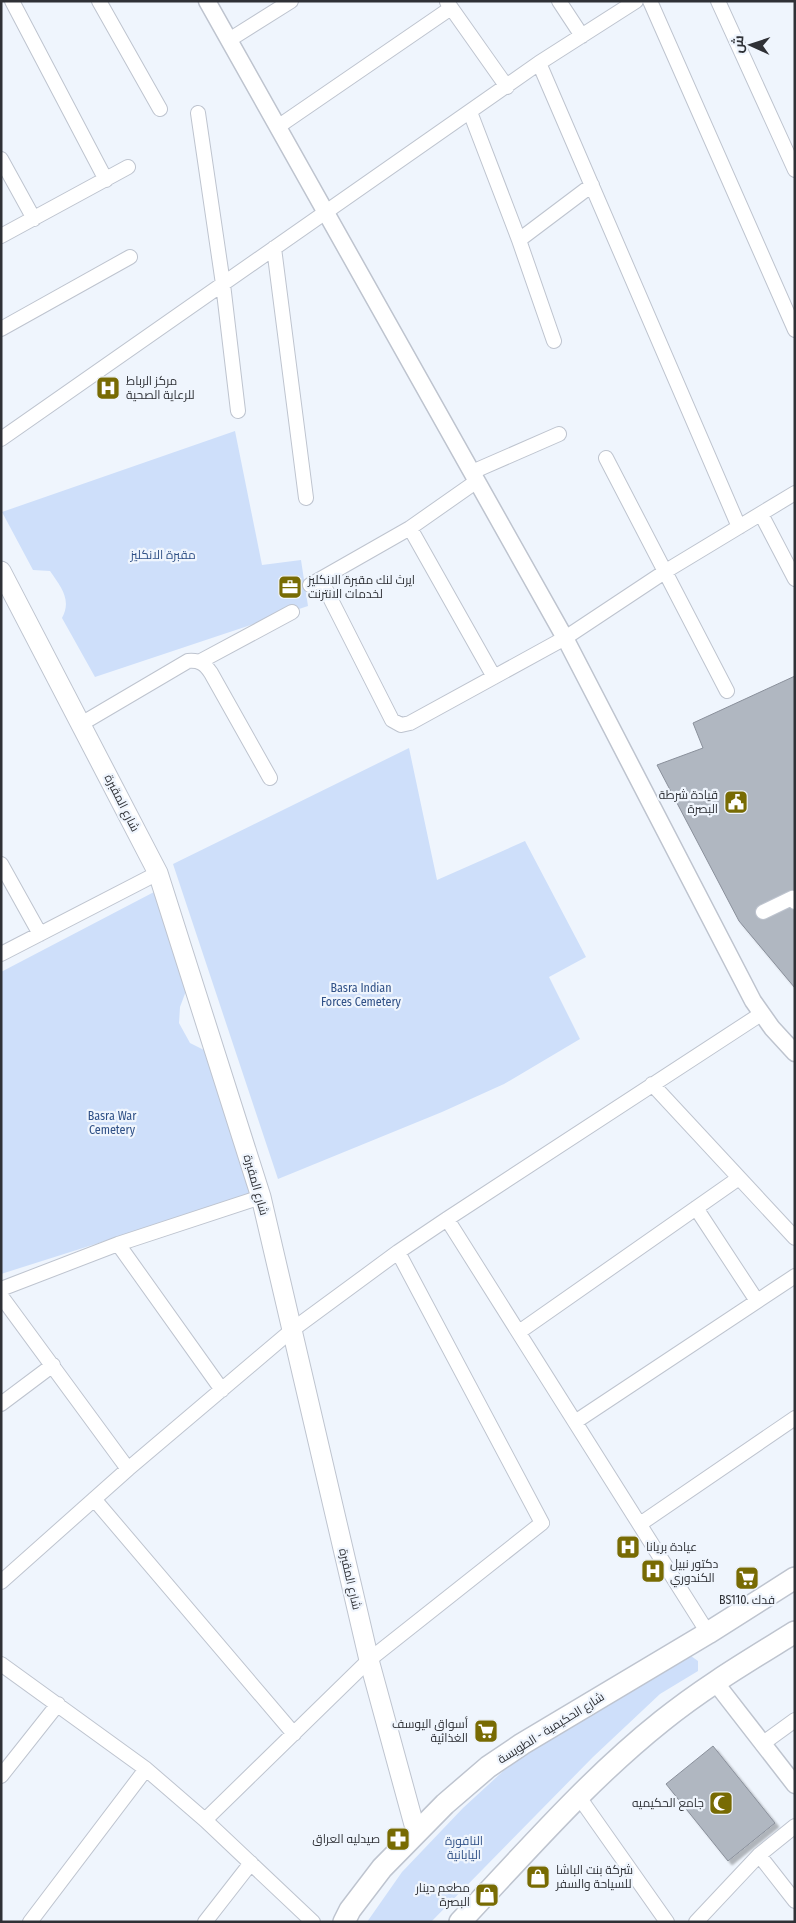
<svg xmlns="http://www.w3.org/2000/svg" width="796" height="1923" viewBox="0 0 796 1923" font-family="'Fira Sans Condensed',Cairo,sans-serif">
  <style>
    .green { fill: #cedffa }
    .building { fill: #b0b7c1; stroke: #8a909b; filter: url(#shadow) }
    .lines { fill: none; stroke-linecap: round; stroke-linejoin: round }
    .minor-casing { stroke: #bec4cf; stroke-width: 16 }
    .tertiary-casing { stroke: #bec4cf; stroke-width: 19 }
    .secondary-casing { stroke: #bec4cf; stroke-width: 21 }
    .primary-casing { stroke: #bec4cf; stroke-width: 24 }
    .minor { stroke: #fff; stroke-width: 14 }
    .tertiary { stroke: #fff; stroke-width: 16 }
    .secondary { stroke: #fff; stroke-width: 19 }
    .primary { stroke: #fff; stroke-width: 21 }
    .labels { text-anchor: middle; stroke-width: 4.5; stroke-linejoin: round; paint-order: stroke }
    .poi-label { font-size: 12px; fill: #2f3136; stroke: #eff5fd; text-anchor: start }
    .park-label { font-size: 12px; fill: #2f5086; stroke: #eff5fd }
    .street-label { font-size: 12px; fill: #2f3136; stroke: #eff5fd }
  </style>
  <defs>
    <filter id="shadow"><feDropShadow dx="4" dy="4" stdDeviation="1" flood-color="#0004"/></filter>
  </defs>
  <rect width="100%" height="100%" fill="#eff5fd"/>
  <path class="green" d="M 235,431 L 262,565 L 301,560 L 308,606 L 95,677 L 62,618 C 72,600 61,587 50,571 L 33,570 L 2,512 Z
    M 409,748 L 437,880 L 525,841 L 586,957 L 549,977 L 580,1039 L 504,1084 L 442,1112 L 278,1179 L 173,864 Z
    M 154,892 L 186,991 L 180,1007 L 179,1023 L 190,1043 L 208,1052 L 250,1195 L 1,1274 L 1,972 Z
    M 691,1656 L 698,1661 L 698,1671 L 660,1694 L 593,1757 L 431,1922 L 367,1922 L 402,1872 L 463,1808 L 512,1763 L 680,1658 Z"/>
  <path class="building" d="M 795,676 L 795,988 L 739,921 L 657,765 L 703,748 L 693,723 Z
    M 713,1746 L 775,1823 L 728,1861 L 666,1784 Z"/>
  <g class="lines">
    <g class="minor-casing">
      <path id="minor" d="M 12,1 L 106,180
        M 99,1 L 160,109
        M 559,1 L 582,36
        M 650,1 L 795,330
        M 718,1 L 795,170
        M 447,2 L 507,87
        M 229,40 L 291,1
        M 539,63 L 739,527
        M 470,112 L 519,240 L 554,341
        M 198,113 L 223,284 L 238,411
        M 279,126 L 451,8
        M 1,159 L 34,219
        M 1,236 L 128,167
        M 519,240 L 592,185
        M 274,248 L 306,498
        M 1,329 L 130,257
        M 1,439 L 539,63 L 636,1
        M 606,458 L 727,691
        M 472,472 L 559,434
        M 761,514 L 795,579
        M 410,528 L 494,677
        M 321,580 L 392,720 L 401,725 L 410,723 L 565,638 L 666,571 L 795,493
        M 310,585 L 410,528 L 477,481
        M 199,662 L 292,612
        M 81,724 L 188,661 C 200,660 205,664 211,673 L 270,778
        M 1,864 L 40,934
        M 763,912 L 792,898 L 795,902
        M 1,954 L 158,873
        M 652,1084 L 795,1238
        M 696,1208 L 757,1301
        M 447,1219 L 708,1633
        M 118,1244 L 222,1390
        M 1,1289 L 118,1244 L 261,1197
        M 1,1296 L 128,1469
        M 519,1332 L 739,1178
        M 1,1404 L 53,1365
        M 575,1422 L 795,1276
        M 94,1499 L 294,1734
        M 640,1524 L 795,1418
        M 1,1582 L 128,1469 L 292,1330 L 398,1252 L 447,1219 L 761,1014
        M 1,1664 L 146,1769 L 205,1820 L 313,1922
        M 762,1744 L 795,1720
        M 1,1776 L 58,1704
        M 579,1797 L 667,1922
        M 205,1820 L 369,1660 L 542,1523 L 398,1252
        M 759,1855 L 795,1901
        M 30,1922 L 146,1769
        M 205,1922 L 251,1863
        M 696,1922 L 759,1855 L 795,1826"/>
    </g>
    <g class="tertiary-casing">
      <path id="tertiary" d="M 207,1 L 565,638 L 753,1001 L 772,1028 L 795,1053
        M 715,1682 L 795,1785"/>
    </g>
    <g class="secondary-casing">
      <path id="secondary" d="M 1,571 L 158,873 L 261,1197 L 369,1660 L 416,1832"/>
    </g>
    <g class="primary-casing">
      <path id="primary" d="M 344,1922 L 350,1910 L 382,1868 L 445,1804 L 488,1767 L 522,1744 L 708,1633 L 795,1578
        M 460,1922 C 525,1853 588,1780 662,1721 C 704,1687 750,1660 795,1632"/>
    </g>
    <use href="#minor" class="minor"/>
    <use href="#tertiary" class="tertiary"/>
    <use href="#secondary" class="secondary"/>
    <use href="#primary" class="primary"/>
  </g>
  <defs>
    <g id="hospital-square" transform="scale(1.25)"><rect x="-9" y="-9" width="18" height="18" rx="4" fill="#786b03" stroke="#eff5fd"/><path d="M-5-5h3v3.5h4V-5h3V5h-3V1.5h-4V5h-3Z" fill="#fff"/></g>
    <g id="office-square" transform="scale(1.25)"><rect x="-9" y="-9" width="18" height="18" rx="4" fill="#786b03" stroke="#eff5fd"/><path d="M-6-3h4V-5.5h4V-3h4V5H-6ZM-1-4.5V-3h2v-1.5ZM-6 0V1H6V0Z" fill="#fff"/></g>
    <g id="civic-square" transform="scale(1.25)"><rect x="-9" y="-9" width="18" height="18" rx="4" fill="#786b03" stroke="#eff5fd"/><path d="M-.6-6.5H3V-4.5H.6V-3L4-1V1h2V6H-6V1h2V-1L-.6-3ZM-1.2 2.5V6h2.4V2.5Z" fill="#fff"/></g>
    <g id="supermarket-square" transform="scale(1.25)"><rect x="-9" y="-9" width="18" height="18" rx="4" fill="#786b03" stroke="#eff5fd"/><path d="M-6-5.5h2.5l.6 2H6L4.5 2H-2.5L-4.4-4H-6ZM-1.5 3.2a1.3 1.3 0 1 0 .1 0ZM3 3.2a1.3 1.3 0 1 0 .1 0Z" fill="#fff"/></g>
    <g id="mosque-square" transform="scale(1.25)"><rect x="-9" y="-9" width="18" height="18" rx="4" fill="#786b03" stroke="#eff5fd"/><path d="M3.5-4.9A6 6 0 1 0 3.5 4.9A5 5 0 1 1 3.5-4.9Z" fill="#fff"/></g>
    <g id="pharmacy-square" transform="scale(1.25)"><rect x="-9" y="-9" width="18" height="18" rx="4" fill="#786b03" stroke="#eff5fd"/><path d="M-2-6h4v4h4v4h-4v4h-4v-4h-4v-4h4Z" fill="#fff"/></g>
    <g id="shop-square" transform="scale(1.25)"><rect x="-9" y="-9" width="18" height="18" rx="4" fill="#786b03" stroke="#eff5fd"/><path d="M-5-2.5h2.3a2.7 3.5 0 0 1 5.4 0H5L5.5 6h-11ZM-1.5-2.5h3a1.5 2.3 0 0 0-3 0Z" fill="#fff"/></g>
  </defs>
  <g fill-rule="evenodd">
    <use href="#hospital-square" x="108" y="388"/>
    <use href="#office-square" x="290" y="587"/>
    <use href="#civic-square" x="736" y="802"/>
    <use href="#hospital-square" x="628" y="1547"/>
    <use href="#hospital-square" x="653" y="1571"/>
    <use href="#supermarket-square" x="747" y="1578"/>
    <use href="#supermarket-square" x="486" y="1731"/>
    <use href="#mosque-square" x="721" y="1803"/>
    <use href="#pharmacy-square" x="398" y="1839"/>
    <use href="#shop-square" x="538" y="1877"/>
    <use href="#shop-square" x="487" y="1895"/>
  </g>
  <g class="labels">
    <g class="poi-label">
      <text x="126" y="385">مركز الرباط<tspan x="126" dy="14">للرعاية الصحية</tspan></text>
      <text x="308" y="584">ايرث لنك مقبرة الانكليز<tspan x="308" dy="14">لخدمات الانترنت</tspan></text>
      <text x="718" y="799" text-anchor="end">قيادة شرطة<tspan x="718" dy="14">البصرة</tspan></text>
      <text x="646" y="1551">عيادة بريانا</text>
      <text x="670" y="1568">دكتور نبيل<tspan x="670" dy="14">الكندوري</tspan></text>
      <text x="747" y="1604" text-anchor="middle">BS110. فدك</text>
      <text x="468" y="1728" text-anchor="end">أسواق اليوسف<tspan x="468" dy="14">الغذائية</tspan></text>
      <text x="704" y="1807" text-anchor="end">جامع الحكيميه</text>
      <text x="380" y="1843" text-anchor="end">صيدليه العراق</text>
      <text x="556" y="1874">شركة بنت الباشا<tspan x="556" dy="14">للسياحة والسفر</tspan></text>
      <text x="470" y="1892" text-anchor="end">مطعم دينار<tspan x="470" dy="14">البصرة</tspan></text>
    </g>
    <g class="park-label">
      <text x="163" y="559">مقبرة الانكليز</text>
      <text x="361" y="992">Basra Indian<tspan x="361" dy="14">Forces Cemetery</tspan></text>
      <text x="112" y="1120">Basra War<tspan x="112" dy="14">Cemetery</tspan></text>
      <text x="464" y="1845">النافورة<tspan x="464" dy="14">اليابانية</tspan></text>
    </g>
    <g class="street-label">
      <text transform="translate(122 803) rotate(63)" y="4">شارع المقبرة</text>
      <text transform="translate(256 1185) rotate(74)" y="4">شارع المقبرة</text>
      <text transform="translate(350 1579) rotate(77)" y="4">شارع المقبرة</text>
      <text transform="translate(551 1728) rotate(-32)" y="4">شارع الحكيمية - الطويسة</text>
    </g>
  </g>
  <rect width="796" height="1923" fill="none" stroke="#2f3136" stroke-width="5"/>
  <g transform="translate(751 45) rotate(273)" stroke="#eff5fd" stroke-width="4" paint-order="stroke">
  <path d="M0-4L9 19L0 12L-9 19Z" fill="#2f3136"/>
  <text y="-8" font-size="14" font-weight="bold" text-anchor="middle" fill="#2f3136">ش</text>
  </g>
</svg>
